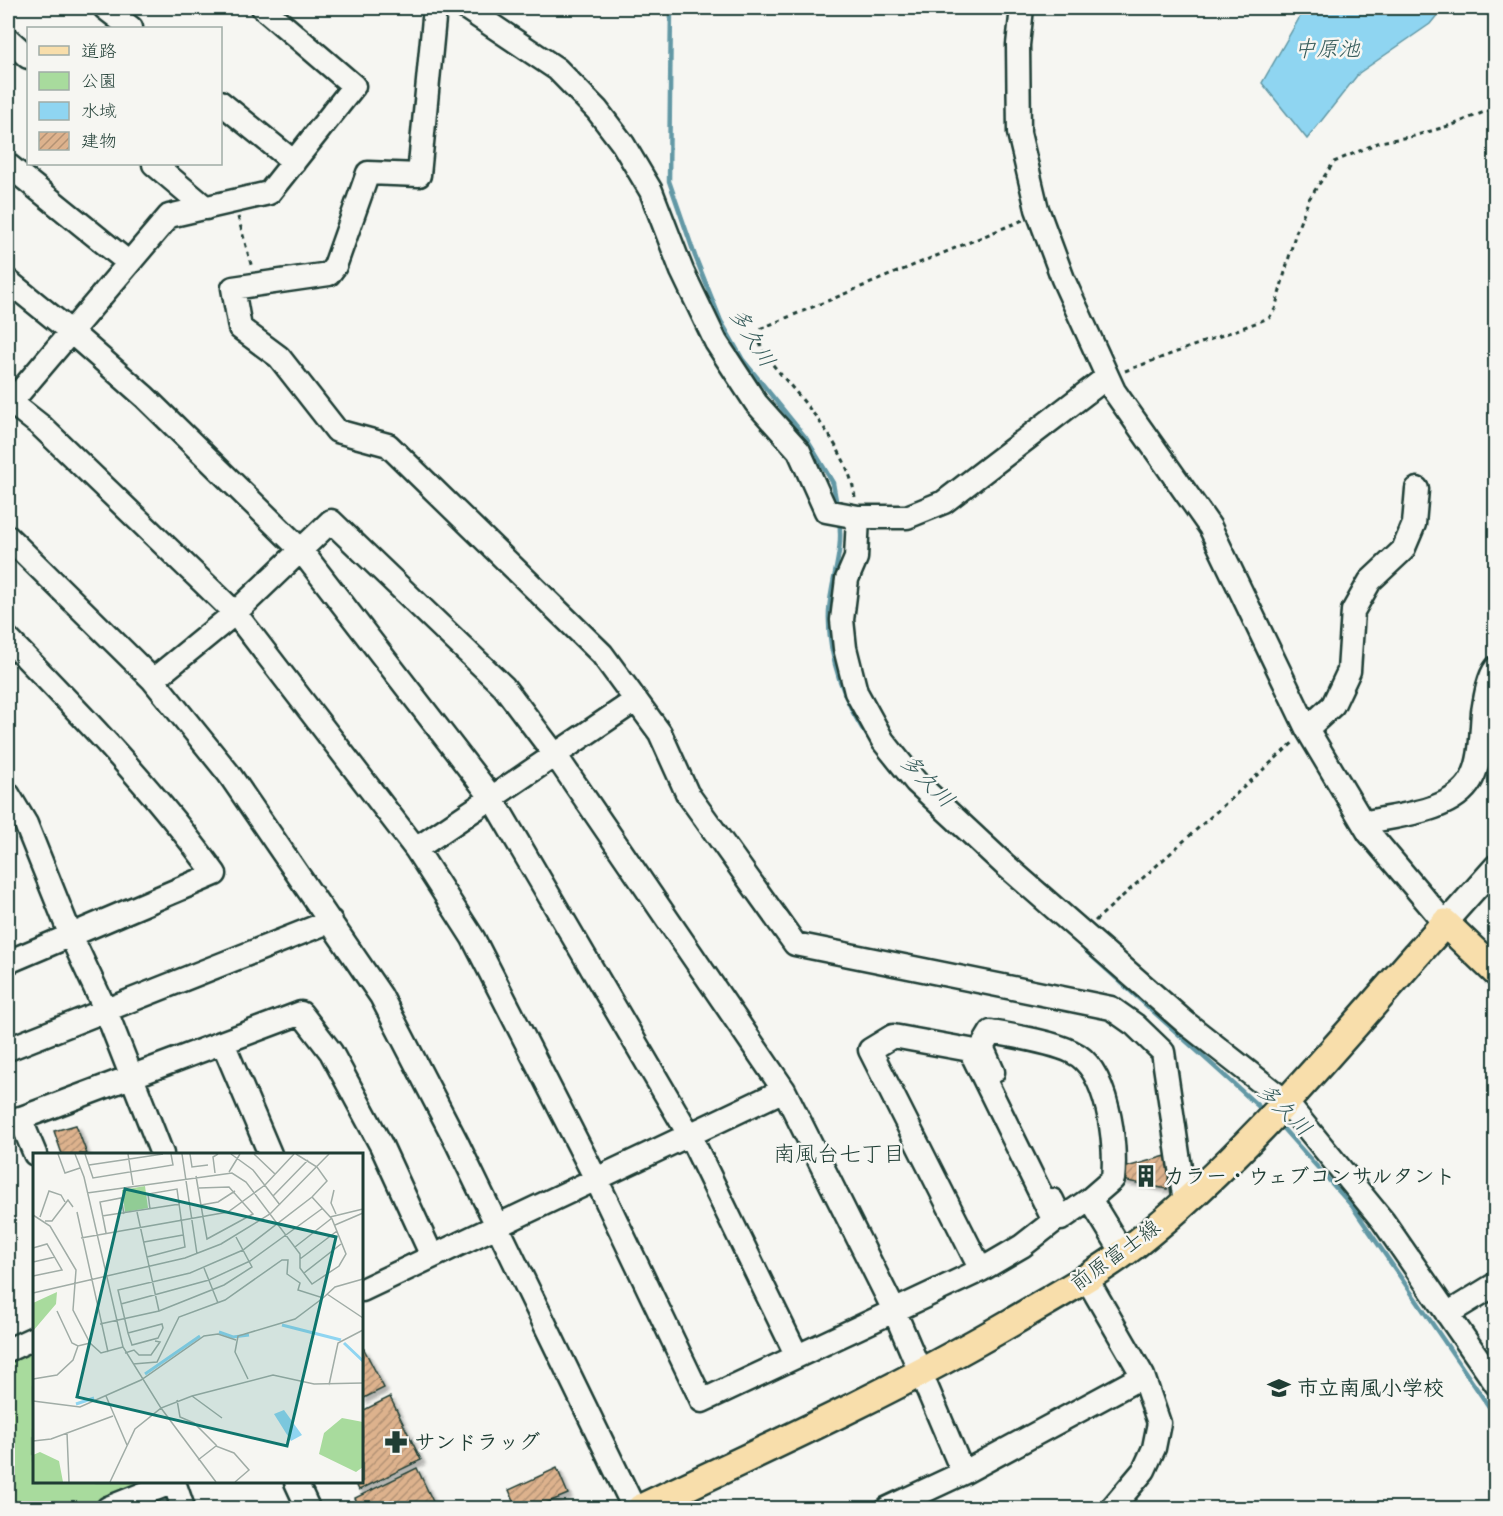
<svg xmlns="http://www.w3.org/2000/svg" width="1503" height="1516" viewBox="0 0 1503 1516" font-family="Itim,'Klee One',sans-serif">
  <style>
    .green { fill: #a8db9d; stroke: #648c68; stroke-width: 1.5 }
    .water { fill: #8fd5f1; stroke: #6298a5; stroke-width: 1.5 }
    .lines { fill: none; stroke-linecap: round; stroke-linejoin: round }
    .stream { stroke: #6298a5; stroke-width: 4.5 }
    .building { fill: url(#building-hatch); stroke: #1f3d34; stroke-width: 1.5; filter: url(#shadow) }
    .minor-casing { stroke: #1f3d34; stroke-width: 27 }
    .major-casing { stroke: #1f3d34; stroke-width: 32 }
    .path { stroke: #1f3d34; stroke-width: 3; stroke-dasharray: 4.5 4.5; stroke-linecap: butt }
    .minor { stroke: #f6f6f2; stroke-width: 22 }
    .major { stroke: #f8deab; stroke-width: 27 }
    .labels { text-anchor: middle; stroke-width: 5; stroke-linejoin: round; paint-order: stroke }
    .poi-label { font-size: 21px; font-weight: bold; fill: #1f3d34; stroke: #f6f6f2; text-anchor: start }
    .street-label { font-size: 21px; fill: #1f3d34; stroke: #f6f6f2 }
    .water-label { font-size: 22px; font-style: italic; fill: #355b5a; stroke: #f6f6f2 }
    .neighbourhood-label { font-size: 22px; fill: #1f3d34; stroke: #f6f6f2 }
    .inset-river { fill: none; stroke: #8fd5f1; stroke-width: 3 }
    .inset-road { fill: none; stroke: #a0aca6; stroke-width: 1.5 }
    .view { fill: #0f766e; fill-opacity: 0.15; stroke: #0f766e; stroke-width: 3 }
    .inset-edge { fill: none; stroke: #1f3d34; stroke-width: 3 }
  </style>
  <defs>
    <pattern id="building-hatch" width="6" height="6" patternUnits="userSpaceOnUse" patternTransform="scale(1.5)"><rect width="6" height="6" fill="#ddb28d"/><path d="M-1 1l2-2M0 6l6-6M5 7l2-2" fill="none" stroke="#b39274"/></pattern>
    <filter id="shadow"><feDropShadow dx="4" dy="4" stdDeviation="1.5" flood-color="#0004"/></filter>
  </defs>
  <rect width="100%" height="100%" fill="#f6f6f2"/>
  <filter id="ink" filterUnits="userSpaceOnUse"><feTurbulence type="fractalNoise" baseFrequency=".0167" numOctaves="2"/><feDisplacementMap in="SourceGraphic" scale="12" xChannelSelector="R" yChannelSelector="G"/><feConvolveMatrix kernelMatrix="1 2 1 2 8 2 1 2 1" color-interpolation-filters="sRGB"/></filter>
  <g filter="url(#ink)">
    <path class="green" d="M 34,1348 L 34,1482 L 151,1482 L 83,1508 L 8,1508 L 8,1358 Z"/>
    <path class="water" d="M 1305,8 L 1443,8 L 1430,24 L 1359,73 L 1307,139 L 1262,83 Z"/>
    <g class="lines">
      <path class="stream" d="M 671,8 L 669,181 L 695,256 L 721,321 L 743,360 L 806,438 L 833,483 L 837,506
        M 839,520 C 844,552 831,579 829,611 C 827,655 845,707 871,741
        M 888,765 L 904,784
        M 1085,950 L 1266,1113
        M 1279,1124 L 1352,1206 L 1496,1417"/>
    </g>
    <path class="building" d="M 76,1125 L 87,1154 L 62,1154 L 54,1131 Z
      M 1166,1156 L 1169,1172 L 1167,1189 L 1122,1180 L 1123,1168 Z
      M 364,1349 L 384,1388 L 362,1399 L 362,1350 Z
      M 390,1397 L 421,1460 L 359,1490 L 355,1482 L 362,1482 L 362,1411 Z
      M 417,1468 L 436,1508 L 360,1508 L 355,1498 Z
      M 557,1468 L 568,1494 L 534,1508 L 517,1508 L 509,1490 Z"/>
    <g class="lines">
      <g class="minor-casing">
        <path id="minor" d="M 105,8 L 131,28
          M 435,8 L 419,175 L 368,173 L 335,266 L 329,274 L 233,288 L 240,328 L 279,357 L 337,431 L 388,445 L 602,654 L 660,733 L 687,793 L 795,944 L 1111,1008 L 1135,1025 L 1163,1052 L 1185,1202
          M 466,8 L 557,69 L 597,110 L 623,144 L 651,191 L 682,271 L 716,342 L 756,403 L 799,451 L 826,511 L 858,517 L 907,517 L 944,502 L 1107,377
          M 1022,8 L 1018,45 L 1019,133 L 1037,209 L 1063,279 L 1114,391 L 1210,527 L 1307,729 L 1369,833 L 1445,923 L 1496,866
          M 8,39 L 28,57
          M 220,102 L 294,162
          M 154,164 L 206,208
          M 8,165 L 129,263
          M 8,281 L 71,332 L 145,397 L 300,549 L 492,798 L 690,1136 L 797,1356
          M 8,400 L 41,426 L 235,613 L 416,849 L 473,938 L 597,1181 L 702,1401 L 981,1270 L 1022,1246 L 1054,1221 L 970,1050 L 893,1036 L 870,1050 L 981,1270
          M 8,406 L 169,216 L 269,193 L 354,86 L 263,8
          M 858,517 L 856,558 L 847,579 L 842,620 L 845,648 L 856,692 L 883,741 L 916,782 L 1004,864 L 1186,1023 L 1285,1101 L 1383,1221 L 1496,1384
          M 8,537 L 153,680 L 229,774 L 381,996 L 457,1143 L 634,1508
          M 8,639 C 81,714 153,788 215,874 L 8,962
          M 153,680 L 235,613 L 331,521 L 504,687 L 556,756 L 784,1090 L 894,1310 L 963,1473
          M 1307,729 L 1333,705 L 1349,671 L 1353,611 L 1370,581 L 1403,550 L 1414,524 L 1417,489
          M 8,794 L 26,824 L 71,936 L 106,1011 L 162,1154
          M 1363,823 C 1396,815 1452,813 1471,780 C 1482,761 1481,733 1483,712 C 1485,700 1488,678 1496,668
          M 416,849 L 636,700
          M 223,1043 L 270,1154
          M 8,1049 L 331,921
          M 993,1072 L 982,1047 L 991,1032 C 1014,1036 1052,1042 1072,1052 C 1108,1068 1117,1144 1113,1179 L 1090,1199 L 1123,1253
          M 20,1118 L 35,1154
          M 8,1123 L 301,1013 L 331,1052 L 381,1145 L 432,1256
          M 1052,1200 L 1061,1219 L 1090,1199
          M 1087,1279 L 1143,1376 L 1159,1423 L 1154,1448 L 1144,1470 L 1112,1508
          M 362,1290 L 784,1090
          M 1447,1314 L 1496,1284
          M 8,1350 L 34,1338
          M 174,1482 L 183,1508
          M 296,1482 L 308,1508
          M 108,1508 L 173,1482
          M 888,1508 L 963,1473 L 1143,1376"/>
      </g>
      <g class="major-casing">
        <path id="major" d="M 641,1508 C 766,1449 892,1392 1012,1322 C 1054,1297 1097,1274 1136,1244 C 1252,1152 1346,1033 1445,923 L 1496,972"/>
      </g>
      <path class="path" d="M 238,217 L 252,268
        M 1125,371 L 1269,318 L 1275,309 L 1295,235 L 1309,199 L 1334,162 L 1380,142 L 1414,136 L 1455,124 L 1496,107
        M 855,497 C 847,443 798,397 765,355 L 758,339 L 762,328 L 1023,220
        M 1095,921 L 1295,741"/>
      <use href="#minor" class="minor"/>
      <use href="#major" class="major"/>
    </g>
  </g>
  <defs>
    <g id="building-bare" transform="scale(1.8)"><path d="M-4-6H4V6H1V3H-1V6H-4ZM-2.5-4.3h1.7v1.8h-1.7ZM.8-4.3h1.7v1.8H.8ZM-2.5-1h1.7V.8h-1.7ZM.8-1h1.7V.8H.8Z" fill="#1f3d34" stroke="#f6f6f2" stroke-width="2.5" paint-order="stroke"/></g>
    <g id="school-bare" transform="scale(1.8)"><path d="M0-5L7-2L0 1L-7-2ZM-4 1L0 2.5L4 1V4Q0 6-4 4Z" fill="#1f3d34" stroke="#f6f6f2" stroke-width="2.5" paint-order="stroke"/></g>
    <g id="pharmacy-bare" transform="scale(1.8)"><path d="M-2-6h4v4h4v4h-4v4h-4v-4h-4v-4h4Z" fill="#1f3d34" stroke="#f6f6f2" stroke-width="2.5" paint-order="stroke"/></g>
  </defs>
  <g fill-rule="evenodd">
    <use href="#building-bare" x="1146" y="1176"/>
    <use href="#school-bare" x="1279" y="1388"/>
    <use href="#pharmacy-bare" x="396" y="1442"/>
  </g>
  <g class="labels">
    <g class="poi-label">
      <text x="1164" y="1183">カラー・ウェブコンサルタント</text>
      <text x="1297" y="1395">市立南風小学校</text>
      <text x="414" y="1449">サンドラッグ</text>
    </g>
    <g class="street-label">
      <text transform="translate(1115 1255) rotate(-36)" y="7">前原富士線</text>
    </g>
    <g class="water-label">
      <text x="1327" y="56">中原池</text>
      <text transform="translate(753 337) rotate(58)" y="8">多久川</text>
      <text transform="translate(928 780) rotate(45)" y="8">多久川</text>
      <text transform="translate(1285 1109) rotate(44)" y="8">多久川</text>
    </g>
    <g class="neighbourhood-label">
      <text x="839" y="1161">南風台七丁目</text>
    </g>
  </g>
  <g transform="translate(33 1153)">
    <rect width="330" height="330" fill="#f6f6f2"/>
    <path d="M 112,33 L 115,55 L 92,59 L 89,37 Z" fill="#a8db9d"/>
    <path d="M 24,139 L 23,151 L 0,178 L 0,150 ZM 309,265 L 330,269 L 330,314 L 323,319 L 286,301 L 291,280 ZM 7,299 L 26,308 L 30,329 L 0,329 L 0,302 Z" fill="#a8db9d"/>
    <path d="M 251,257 L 269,282 L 258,288 L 241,261 Z" fill="#8fd5f1"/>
    <path class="inset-river" d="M 249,172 L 308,187M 186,179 L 200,184 L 216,182M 311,190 L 330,208M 112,221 L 167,183M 43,251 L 61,245"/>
    <path class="inset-road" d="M 25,1 L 32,20 L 47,15M 42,1 L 51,24 L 90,194 L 128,255 L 102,276 L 77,329M 52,1 L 60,25 L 140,12 L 138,1M 95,1 L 100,32M 149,1 L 164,101M 157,1 L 159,14 L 175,12M 198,1 L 220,17 L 247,52M 221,1 L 242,21M 56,12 L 130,1M 196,19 L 207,1M 182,20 L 180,4 L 185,1M 163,23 L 170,64 L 174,86 L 220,61 L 196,34 L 166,35M 301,37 L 298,50 L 303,61M 54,40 L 199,20 L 213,29 L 267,101 L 267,115 L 279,131 L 306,113 L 313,101 L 299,66 L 279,44M 240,43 L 275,7M 168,52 L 185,49 L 202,38M 44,59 L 75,199M 104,59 L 126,158M 0,62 L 17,73 L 43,117 L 40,157 L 57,190 L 68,200 L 90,194M 69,63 L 147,51M 7,64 L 16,38 L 28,42 L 32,49M 297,64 L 330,56M 12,68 L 19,68 L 35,47 L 40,54M 302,72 L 330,60M 73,80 L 67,49 L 88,45 L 91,61M 48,85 L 195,59 L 232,32 L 261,1M 111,89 L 150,82M 262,94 L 299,65M 0,95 L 14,91 L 29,117 L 0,123M 114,104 L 152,94 L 144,36 L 115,41 L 117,56M 267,106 L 304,78M 0,109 L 22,104M 171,115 L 185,150M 271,120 L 308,91M 0,140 L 152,105 L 188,91 L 237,61 L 296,1M 294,141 L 330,165M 88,151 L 176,127 L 217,108 L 290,55M 24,158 L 39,190 L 45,193 L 57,190M 67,171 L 126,158 L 191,132 L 219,114 L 203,84M 95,180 L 129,171 L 130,175 L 125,185 L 99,192 L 95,180 L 85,137 L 157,120 L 210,97 L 279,44 L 294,28 L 284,14 L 263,1M 92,200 L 101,197 L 106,202 L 118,202 L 127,189 L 122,188M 100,211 L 124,209 L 146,164 L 192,147 L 249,107 L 255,107 L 254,121 L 267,130 L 265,137 L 290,145 L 302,134 L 330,126M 0,226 L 24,222 L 40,207 L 45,193M 215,226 L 202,199 L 205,183 L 262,166 L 290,145M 296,232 L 305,190 L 330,177M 73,243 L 94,292M 159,243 L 189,265M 144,247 L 147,264 L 161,270 L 184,293M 0,248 L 47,254 L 108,227 L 171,183 L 185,181 L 203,187M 34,280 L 36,329M 0,288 L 18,286 L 80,263M 165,307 L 183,293 L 201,300 L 216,317 L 202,329M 183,329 L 128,255 L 159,243 L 240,222 L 281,231 L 330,230"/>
    <path class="view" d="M 92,36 L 303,84 L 254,293 L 44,244 Z"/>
    <rect width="330" height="330" class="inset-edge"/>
  </g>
  <rect width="1503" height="1516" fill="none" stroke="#f6f6f2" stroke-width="30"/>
  <rect x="15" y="15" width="1473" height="1486" fill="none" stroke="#1f3d34" stroke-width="2" filter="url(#ink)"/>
  <rect x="27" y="27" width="195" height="138" fill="#f6f6f2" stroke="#a0aca6" stroke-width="1.5"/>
  <rect x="39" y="46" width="30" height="9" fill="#f8deab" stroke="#a0aca6" stroke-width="1.5"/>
  <text x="81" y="57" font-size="18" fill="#1f3d34">道路</text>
  <rect x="39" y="72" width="30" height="18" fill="#a8db9d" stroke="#a0aca6" stroke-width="1.5"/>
  <text x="81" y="87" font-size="18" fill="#1f3d34">公園</text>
  <rect x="39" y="102" width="30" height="18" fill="#8fd5f1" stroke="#a0aca6" stroke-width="1.5"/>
  <text x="81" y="117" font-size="18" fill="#1f3d34">水域</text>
  <rect x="39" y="132" width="30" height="18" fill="url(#building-hatch)" stroke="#a0aca6" stroke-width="1.5"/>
  <text x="81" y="147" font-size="18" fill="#1f3d34">建物</text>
</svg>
